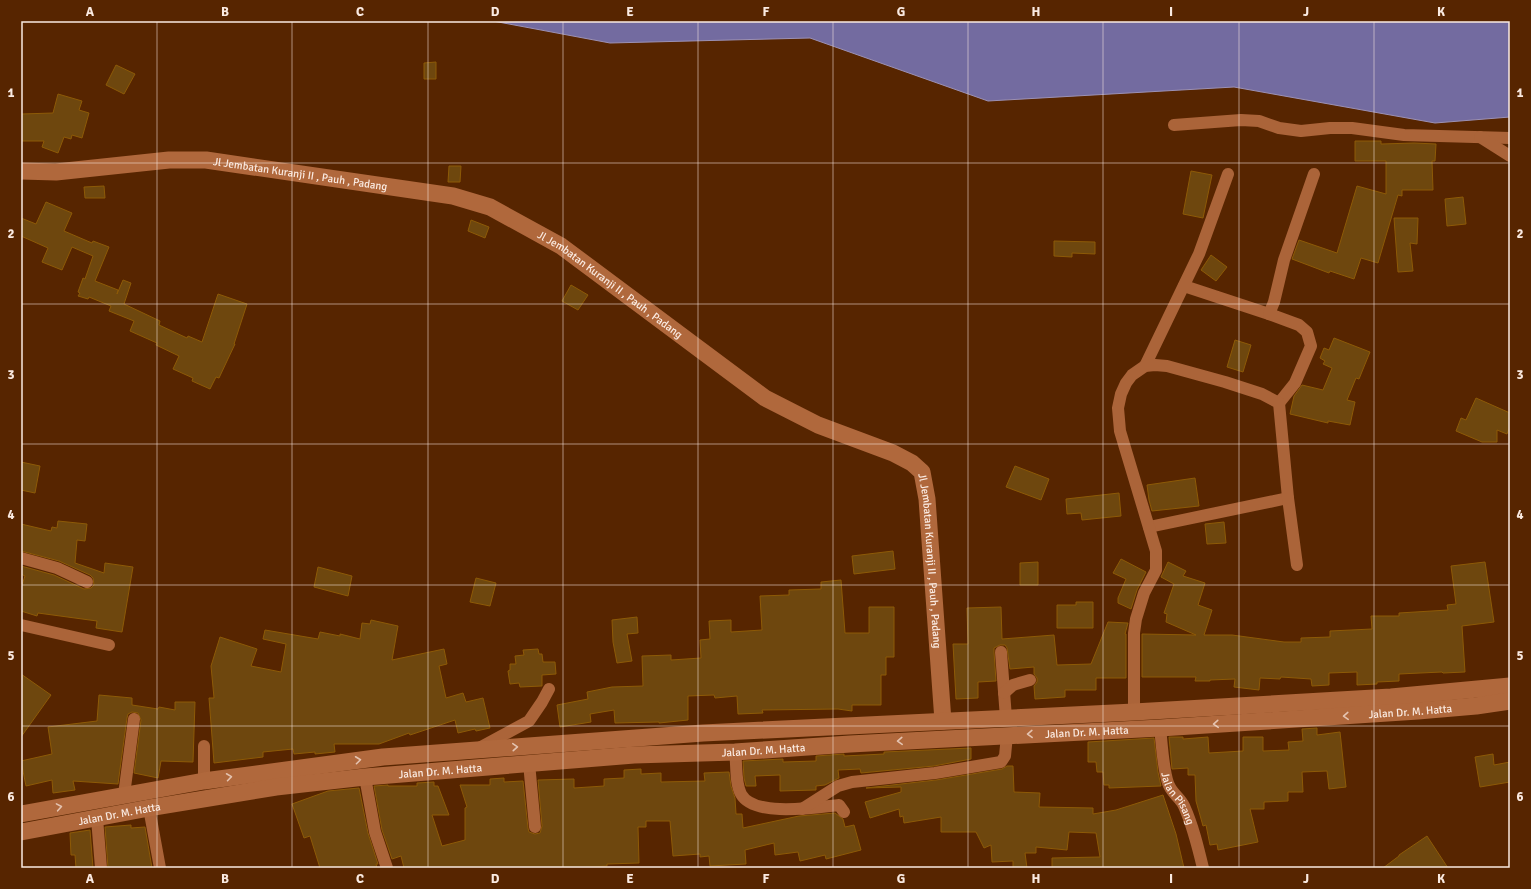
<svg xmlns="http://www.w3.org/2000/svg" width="1531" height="889" viewBox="0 0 1531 889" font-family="Signika,sans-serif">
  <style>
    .water { fill: #736ba0; stroke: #9c91b4 }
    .building { fill: #6e470e; stroke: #8d5a07 }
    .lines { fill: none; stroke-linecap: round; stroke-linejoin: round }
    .street { stroke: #ab6439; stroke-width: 12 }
    .secondary { stroke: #b0683c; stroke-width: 17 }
    .oneway { stroke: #e4c3b0 }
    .grid { fill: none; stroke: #faeae1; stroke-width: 1; stroke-opacity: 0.55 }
    .labels { text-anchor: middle; stroke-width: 3; stroke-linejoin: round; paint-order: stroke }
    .street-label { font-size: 11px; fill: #faeae1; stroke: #572500 }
    .neatline { fill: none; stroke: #faeae1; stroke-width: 1.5 }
    .grid-label { font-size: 13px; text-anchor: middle; font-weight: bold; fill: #faeae1 }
  </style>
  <rect width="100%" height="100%" fill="#572500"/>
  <path class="water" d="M 493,21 L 1510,21 L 1510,117 L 1435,123 L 1234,87 L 988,101 L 810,38 L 610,43 Z"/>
  <path class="building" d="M 436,62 L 436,79 L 424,79 L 424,63 Z
    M 116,65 L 135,74 L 124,94 L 106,85 Z
    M 58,94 L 82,101 L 79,110 L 89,113 L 82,138 L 72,135 L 71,139 L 64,137 L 58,153 L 42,147 L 44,141 L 21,141 L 21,114 L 53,113 Z
    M 1355,141 L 1381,141 L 1381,144 L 1414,143 L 1436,144 L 1435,161 L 1432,161 L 1433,190 L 1402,190 L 1402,196 L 1398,195 L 1378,263 L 1361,258 L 1354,279 L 1330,271 L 1329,273 L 1292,259 L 1299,240 L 1337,253 L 1357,186 L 1386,194 L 1386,161 L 1355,161 Z
    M 449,166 L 461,166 L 460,182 L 448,182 Z
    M 1191,171 L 1212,175 L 1203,218 L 1183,214 Z
    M 104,186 L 105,198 L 85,198 L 84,187 Z
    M 1463,197 L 1466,224 L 1447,226 L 1445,199 Z
    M 46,202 L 72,213 L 64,231 L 92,243 L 93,241 L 109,247 L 95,281 L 118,290 L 117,294 L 123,280 L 131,283 L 124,304 L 160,321 L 159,325 L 187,338 L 188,336 L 202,342 L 218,294 L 247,304 L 234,344 L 235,344 L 219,378 L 216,377 L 210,389 L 192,381 L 193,378 L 173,369 L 179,356 L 156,345 L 157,343 L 130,331 L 134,321 L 109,311 L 111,306 L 89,297 L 88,299 L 78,296 L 80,293 L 78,292 L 83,278 L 85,279 L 93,256 L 72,247 L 62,270 L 42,262 L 48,248 L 21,236 L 21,218 L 36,224 Z
    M 1394,218 L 1418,218 L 1417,244 L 1410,243 L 1413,271 L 1398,272 Z
    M 471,220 L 489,227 L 485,238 L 468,231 Z
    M 1054,241 L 1095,242 L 1095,254 L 1072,253 L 1072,257 L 1054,256 Z
    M 1211,255 L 1227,267 L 1216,281 L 1201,270 Z
    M 571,285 L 588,295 L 578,310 L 562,301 Z
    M 1334,338 L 1370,352 L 1359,379 L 1356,378 L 1347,400 L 1355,402 L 1350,425 L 1328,421 L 1328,423 L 1290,414 L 1294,396 L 1302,385 L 1323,390 L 1332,368 L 1323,364 L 1325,361 L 1320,358 L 1324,348 L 1329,350 Z
    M 1235,340 L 1251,345 L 1243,372 L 1227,367 Z
    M 1476,398 L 1510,413 L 1510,426 L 1507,434 L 1497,430 L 1497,442 L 1482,442 L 1456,431 L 1461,418 L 1466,420 Z
    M 21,462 L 40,466 L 35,493 L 21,490 Z
    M 1015,466 L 1049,479 L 1041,500 L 1006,487 Z
    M 1195,478 L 1199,506 L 1152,511 L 1149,500 L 1147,485 Z
    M 1119,493 L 1121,516 L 1082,520 L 1081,513 L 1067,514 L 1066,499 Z
    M 58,521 L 87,524 L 85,541 L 77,540 L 75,563 L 104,573 L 105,563 L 133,567 L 122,632 L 96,628 L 97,621 L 38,613 L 37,616 L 21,611 L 21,588 L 25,576 L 21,574 L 21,566 L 54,575 L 84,589 L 91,588 L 94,585 L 93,578 L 90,575 L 59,561 L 21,551 L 21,524 L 51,531 L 52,527 L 57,528 Z
    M 1224,522 L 1226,543 L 1207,544 L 1205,524 Z
    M 893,551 L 895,569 L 854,574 L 852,556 Z
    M 1121,559 L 1146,572 L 1137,590 L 1131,609 L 1118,603 L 1118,598 L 1126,579 L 1113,573 Z
    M 1038,562 L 1038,585 L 1020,585 L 1020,563 Z
    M 1168,562 L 1186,571 L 1183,576 L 1205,583 L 1198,605 L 1212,610 L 1204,635 L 1232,635 L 1284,642 L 1301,642 L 1301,638 L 1330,637 L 1330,631 L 1372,629 L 1371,616 L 1399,616 L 1399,613 L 1448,610 L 1447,605 L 1456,604 L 1451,566 L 1485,562 L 1494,622 L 1462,626 L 1465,672 L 1443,673 L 1442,672 L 1399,674 L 1399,681 L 1377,682 L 1377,684 L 1357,685 L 1357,672 L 1329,673 L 1329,685 L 1312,686 L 1311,679 L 1281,677 L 1280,679 L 1260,678 L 1259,690 L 1234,687 L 1235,679 L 1210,680 L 1210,681 L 1195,681 L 1196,677 L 1142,677 L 1142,634 L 1196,635 L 1166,622 L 1167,614 L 1164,613 L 1174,584 L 1161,577 Z
    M 318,567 L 352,576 L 348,596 L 314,587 Z
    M 476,578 L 496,583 L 490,606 L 470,602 Z
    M 841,580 L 845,633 L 869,633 L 869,607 L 894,607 L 894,657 L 886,657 L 886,675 L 881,675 L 881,705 L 852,705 L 852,711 L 838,709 L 762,710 L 763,713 L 738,714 L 737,696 L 715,698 L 714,695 L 688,696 L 688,720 L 659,723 L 659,722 L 615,723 L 614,710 L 590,714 L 591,722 L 560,727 L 557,705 L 588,699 L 587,692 L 612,687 L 643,686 L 642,656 L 671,655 L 671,660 L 701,658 L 700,640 L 710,639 L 709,621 L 731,620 L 731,632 L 762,630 L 760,596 L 789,595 L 789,590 L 821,589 L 821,582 Z
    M 1076,602 L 1093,602 L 1093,628 L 1057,628 L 1057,605 L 1076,605 Z
    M 1001,607 L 1002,639 L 1054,635 L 1057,665 L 1091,664 L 1108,622 L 1128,623 L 1125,634 L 1126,634 L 1126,678 L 1096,678 L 1096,690 L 1065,690 L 1065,697 L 1035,699 L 1034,686 L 1037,682 L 1037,678 L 1034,674 L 1034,667 L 1010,669 L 1007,648 L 1005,645 L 1000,645 L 994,648 L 994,652 L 996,681 L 978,682 L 978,698 L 956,699 L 953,644 L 968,644 L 967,608 Z
    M 637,617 L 638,633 L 627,634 L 632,661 L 617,663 L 613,642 L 612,620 Z
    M 371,620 L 398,626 L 392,660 L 444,649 L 447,664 L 439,666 L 446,698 L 463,693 L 466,702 L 483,698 L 490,728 L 476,731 L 475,729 L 458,733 L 455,720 L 410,735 L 409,733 L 379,744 L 334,744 L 335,752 L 315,754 L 315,752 L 294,754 L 293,749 L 263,752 L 263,757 L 214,763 L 209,698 L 214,698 L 211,666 L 220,637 L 257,649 L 251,666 L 281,672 L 286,644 L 263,639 L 265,630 L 318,639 L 320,632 L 340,636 L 340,634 L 360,639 L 362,623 L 370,624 Z
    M 538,649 L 539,654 L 542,654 L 543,662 L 555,662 L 556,674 L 542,675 L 542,686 L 520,687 L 519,683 L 510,684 L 508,671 L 510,670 L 510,664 L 516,664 L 515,656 L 524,655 L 523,650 Z
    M 21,674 L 51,695 L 21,737 Z
    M 99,695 L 132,698 L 132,705 L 158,709 L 159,707 L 175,710 L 175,702 L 195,702 L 193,762 L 161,761 L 158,778 L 134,773 L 141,720 L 138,713 L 132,712 L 128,714 L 127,718 L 118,784 L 73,781 L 75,790 L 53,793 L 52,780 L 26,786 L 21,761 L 52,754 L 48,727 L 97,721 Z
    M 1317,728 L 1317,735 L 1340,732 L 1346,787 L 1329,789 L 1327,771 L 1302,772 L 1303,792 L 1288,792 L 1288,801 L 1264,802 L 1264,809 L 1250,809 L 1258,842 L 1218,850 L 1217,844 L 1210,845 L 1206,825 L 1203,826 L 1196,801 L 1195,775 L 1188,775 L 1188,768 L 1172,769 L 1169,737 L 1183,737 L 1183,739 L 1208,737 L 1209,753 L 1243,751 L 1243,737 L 1263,737 L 1263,751 L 1289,750 L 1288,742 L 1303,741 L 1302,729 Z
    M 1154,738 L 1158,772 L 1161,786 L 1109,788 L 1109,785 L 1104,785 L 1103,772 L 1097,772 L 1096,762 L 1088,762 L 1088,742 Z
    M 971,748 L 971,759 L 934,766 L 861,773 L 860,769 L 838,770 L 839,778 L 825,785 L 816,786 L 816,790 L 780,791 L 780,775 L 755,776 L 756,786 L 746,786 L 744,778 L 743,761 L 783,759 L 783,762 L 816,761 L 816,756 L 844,754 L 844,756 L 884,754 L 884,752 Z
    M 1493,754 L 1494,765 L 1510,762 L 1510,782 L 1480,787 L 1475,757 Z
    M 1007,766 L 1013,766 L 1014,792 L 1040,793 L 1039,807 L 1093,808 L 1093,814 L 1116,810 L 1163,795 L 1176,834 L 1184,868 L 1052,868 L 1052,858 L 1100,857 L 1096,833 L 1069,832 L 1067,850 L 1036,847 L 1036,853 L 1025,853 L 1027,868 L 1013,868 L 1013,861 L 992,862 L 991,845 L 984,848 L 976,832 L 941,832 L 941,817 L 904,823 L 903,816 L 900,817 L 899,809 L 870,818 L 865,802 L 901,792 L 901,787 L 866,788 L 936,780 L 1002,769 Z
    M 641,769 L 641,774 L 661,773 L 661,782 L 705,781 L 704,773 L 729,772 L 731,786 L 735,798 L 736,814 L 742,814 L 743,828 L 799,816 L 835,813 L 843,819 L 845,827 L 854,825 L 861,850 L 826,859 L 825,855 L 800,861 L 798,852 L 775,855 L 774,843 L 745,850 L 746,864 L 710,866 L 709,856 L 700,857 L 700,854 L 673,856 L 670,821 L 646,821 L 646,827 L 638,827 L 639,863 L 607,864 L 607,866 L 575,868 L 404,868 L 401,856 L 392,859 L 382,830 L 374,786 L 388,785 L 388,786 L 417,786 L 417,783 L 434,782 L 434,786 L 438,786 L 449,815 L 432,815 L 442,846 L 465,840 L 465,808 L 467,807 L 460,785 L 490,785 L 490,779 L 504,778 L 504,782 L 523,781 L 528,828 L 529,832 L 535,834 L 540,833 L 542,826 L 538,780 L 574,779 L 574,788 L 604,786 L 604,779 L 624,778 L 624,770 Z
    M 359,788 L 368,833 L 378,864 L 376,864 L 377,868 L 320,868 L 310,836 L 304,838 L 292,804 L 328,791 Z
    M 131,825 L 131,828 L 145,827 L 152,868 L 108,868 L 105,827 Z
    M 90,830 L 93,868 L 76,868 L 75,855 L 71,855 L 70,833 Z
    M 1427,836 L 1448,868 L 1383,868 L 1399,856 L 1399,855 Z"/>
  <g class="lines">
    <g class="street">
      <path d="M 1174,125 L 1241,120 L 1259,121 L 1279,128 L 1301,131 L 1330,128 L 1352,128 L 1404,135 L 1510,138"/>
      <path d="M 1480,137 L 1510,156"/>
      <path d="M 1184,286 L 1269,314"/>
      <path d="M 1145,366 L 1199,254 L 1228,174"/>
      <path d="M 1279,403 L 1295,383 L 1311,346 L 1307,332 L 1299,325 L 1269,314 L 1274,302 L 1284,260 L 1314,174"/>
      <path d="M 1149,527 L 1288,498"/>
      <path d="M 21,558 L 57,568 L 87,582"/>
      <path d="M 21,625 L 109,645"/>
      <path d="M 1001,652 L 1006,718"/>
      <path d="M 1004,693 L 1013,685 L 1030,680"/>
      <path d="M 1134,712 L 1134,633 L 1136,619 L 1144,593 L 1156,570 L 1156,551 L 1120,431 L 1118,408 L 1121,394 L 1126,383 L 1132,375 L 1145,366 L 1155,365 L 1167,366 L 1225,382 L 1262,394 L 1279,403 L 1288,498 L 1297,565"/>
      <path id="s1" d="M 1160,728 C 1162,744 1163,769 1168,783 C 1171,793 1180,797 1184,806 C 1193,826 1198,847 1203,868"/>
      <path d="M 204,746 L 204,781"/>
      <path d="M 481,747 L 529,721 L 542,702 L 549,689"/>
      <path d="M 735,752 C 737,765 735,783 741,794 C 754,818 818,807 839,805 L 844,812"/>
      <path d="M 529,763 L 535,827"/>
      <path d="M 365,777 L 375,832 L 387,868"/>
      <path d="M 124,795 L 134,719"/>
      <path d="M 149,808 L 160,868"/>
      <path d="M 802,809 L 838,786 L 852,782 L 935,773 L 1001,762 L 1005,756 L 1007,735"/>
      <path d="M 97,818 L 101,868"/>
    </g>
    <g class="secondary">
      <path id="s2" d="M 21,171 L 56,172 L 169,160 L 206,160 L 453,196 L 490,207 L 561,246 L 765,398 L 818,425 L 893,453 L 912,463 L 922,472 L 927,499 L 943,721"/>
      <path d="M 21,814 L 204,781 L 383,757 L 703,733 L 1134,712 L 1391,697 L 1510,686"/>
      <path id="s3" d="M 21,832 L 149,808 L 276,787 L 365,777 L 634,755 L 735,752 L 850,744 L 1160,728 L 1418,711 L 1476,706 L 1510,701"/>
    </g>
  </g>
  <defs><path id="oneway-chevron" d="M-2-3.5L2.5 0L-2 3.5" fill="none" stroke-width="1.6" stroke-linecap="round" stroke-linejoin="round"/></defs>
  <g class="oneway">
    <use href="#oneway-chevron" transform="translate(1346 716) rotate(177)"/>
    <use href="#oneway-chevron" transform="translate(1216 724) rotate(176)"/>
    <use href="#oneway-chevron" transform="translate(1030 734) rotate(178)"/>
    <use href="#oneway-chevron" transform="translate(900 741) rotate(177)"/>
    <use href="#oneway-chevron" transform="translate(515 747) rotate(-4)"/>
    <use href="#oneway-chevron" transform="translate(358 760) rotate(-7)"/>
    <use href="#oneway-chevron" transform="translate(229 777) rotate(-8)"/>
    <use href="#oneway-chevron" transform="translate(59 807) rotate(-10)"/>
  </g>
  <path class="grid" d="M 157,21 L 157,868M 292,21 L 292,868M 428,21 L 428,868M 563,21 L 563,868M 698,21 L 698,868M 833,21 L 833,868M 968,21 L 968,868M 1103,21 L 1103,868M 1239,21 L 1239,868M 1374,21 L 1374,868M 21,163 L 1510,163M 21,304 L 1510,304M 21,444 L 1510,444M 21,585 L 1510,585M 21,726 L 1510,726"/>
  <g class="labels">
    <g class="street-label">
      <text dy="4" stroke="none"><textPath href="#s2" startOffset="281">Jl Jembatan Kuranji II , Pauh , Padang</textPath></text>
      <text dy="4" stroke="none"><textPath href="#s2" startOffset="617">Jl Jembatan Kuranji II , Pauh , Padang</textPath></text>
      <text dy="4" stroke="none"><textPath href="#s2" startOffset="1073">Jl Jembatan Kuranji II , Pauh , Padang</textPath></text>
      <text dy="4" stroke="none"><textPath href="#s3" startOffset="1396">Jalan Dr. M. Hatta</textPath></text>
      <text dy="4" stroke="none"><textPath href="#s3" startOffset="1072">Jalan Dr. M. Hatta</textPath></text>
      <text dy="4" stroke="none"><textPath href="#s3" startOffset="748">Jalan Dr. M. Hatta</textPath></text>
      <text dy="4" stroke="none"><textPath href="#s3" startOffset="424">Jalan Dr. M. Hatta</textPath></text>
      <text dy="4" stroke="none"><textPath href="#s1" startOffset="74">Jalan Pisang</textPath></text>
      <text dy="4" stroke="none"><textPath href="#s3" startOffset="100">Jalan Dr. M. Hatta</textPath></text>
    </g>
  </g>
  <rect width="1531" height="889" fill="none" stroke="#572500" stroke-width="44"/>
  <rect x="22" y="22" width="1487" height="845" class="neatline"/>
  <g class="grid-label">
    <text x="90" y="16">A</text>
    <text x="225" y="16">B</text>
    <text x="360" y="16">C</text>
    <text x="495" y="16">D</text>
    <text x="630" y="16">E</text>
    <text x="766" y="16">F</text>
    <text x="901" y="16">G</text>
    <text x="1036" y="16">H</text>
    <text x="1171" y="16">I</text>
    <text x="1306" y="16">J</text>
    <text x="1441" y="16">K</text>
    <text x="11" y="97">1</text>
    <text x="1520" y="97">1</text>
    <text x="11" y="238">2</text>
    <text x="1520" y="238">2</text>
    <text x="11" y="379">3</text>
    <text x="1520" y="379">3</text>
    <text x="11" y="519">4</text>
    <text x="1520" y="519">4</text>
    <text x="11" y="660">5</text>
    <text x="1520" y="660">5</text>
    <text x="11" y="801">6</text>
    <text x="1520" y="801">6</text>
    <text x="90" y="883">A</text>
    <text x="225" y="883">B</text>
    <text x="360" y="883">C</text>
    <text x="495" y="883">D</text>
    <text x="630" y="883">E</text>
    <text x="766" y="883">F</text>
    <text x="901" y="883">G</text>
    <text x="1036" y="883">H</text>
    <text x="1171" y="883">I</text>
    <text x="1306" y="883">J</text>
    <text x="1441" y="883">K</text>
  </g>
</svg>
